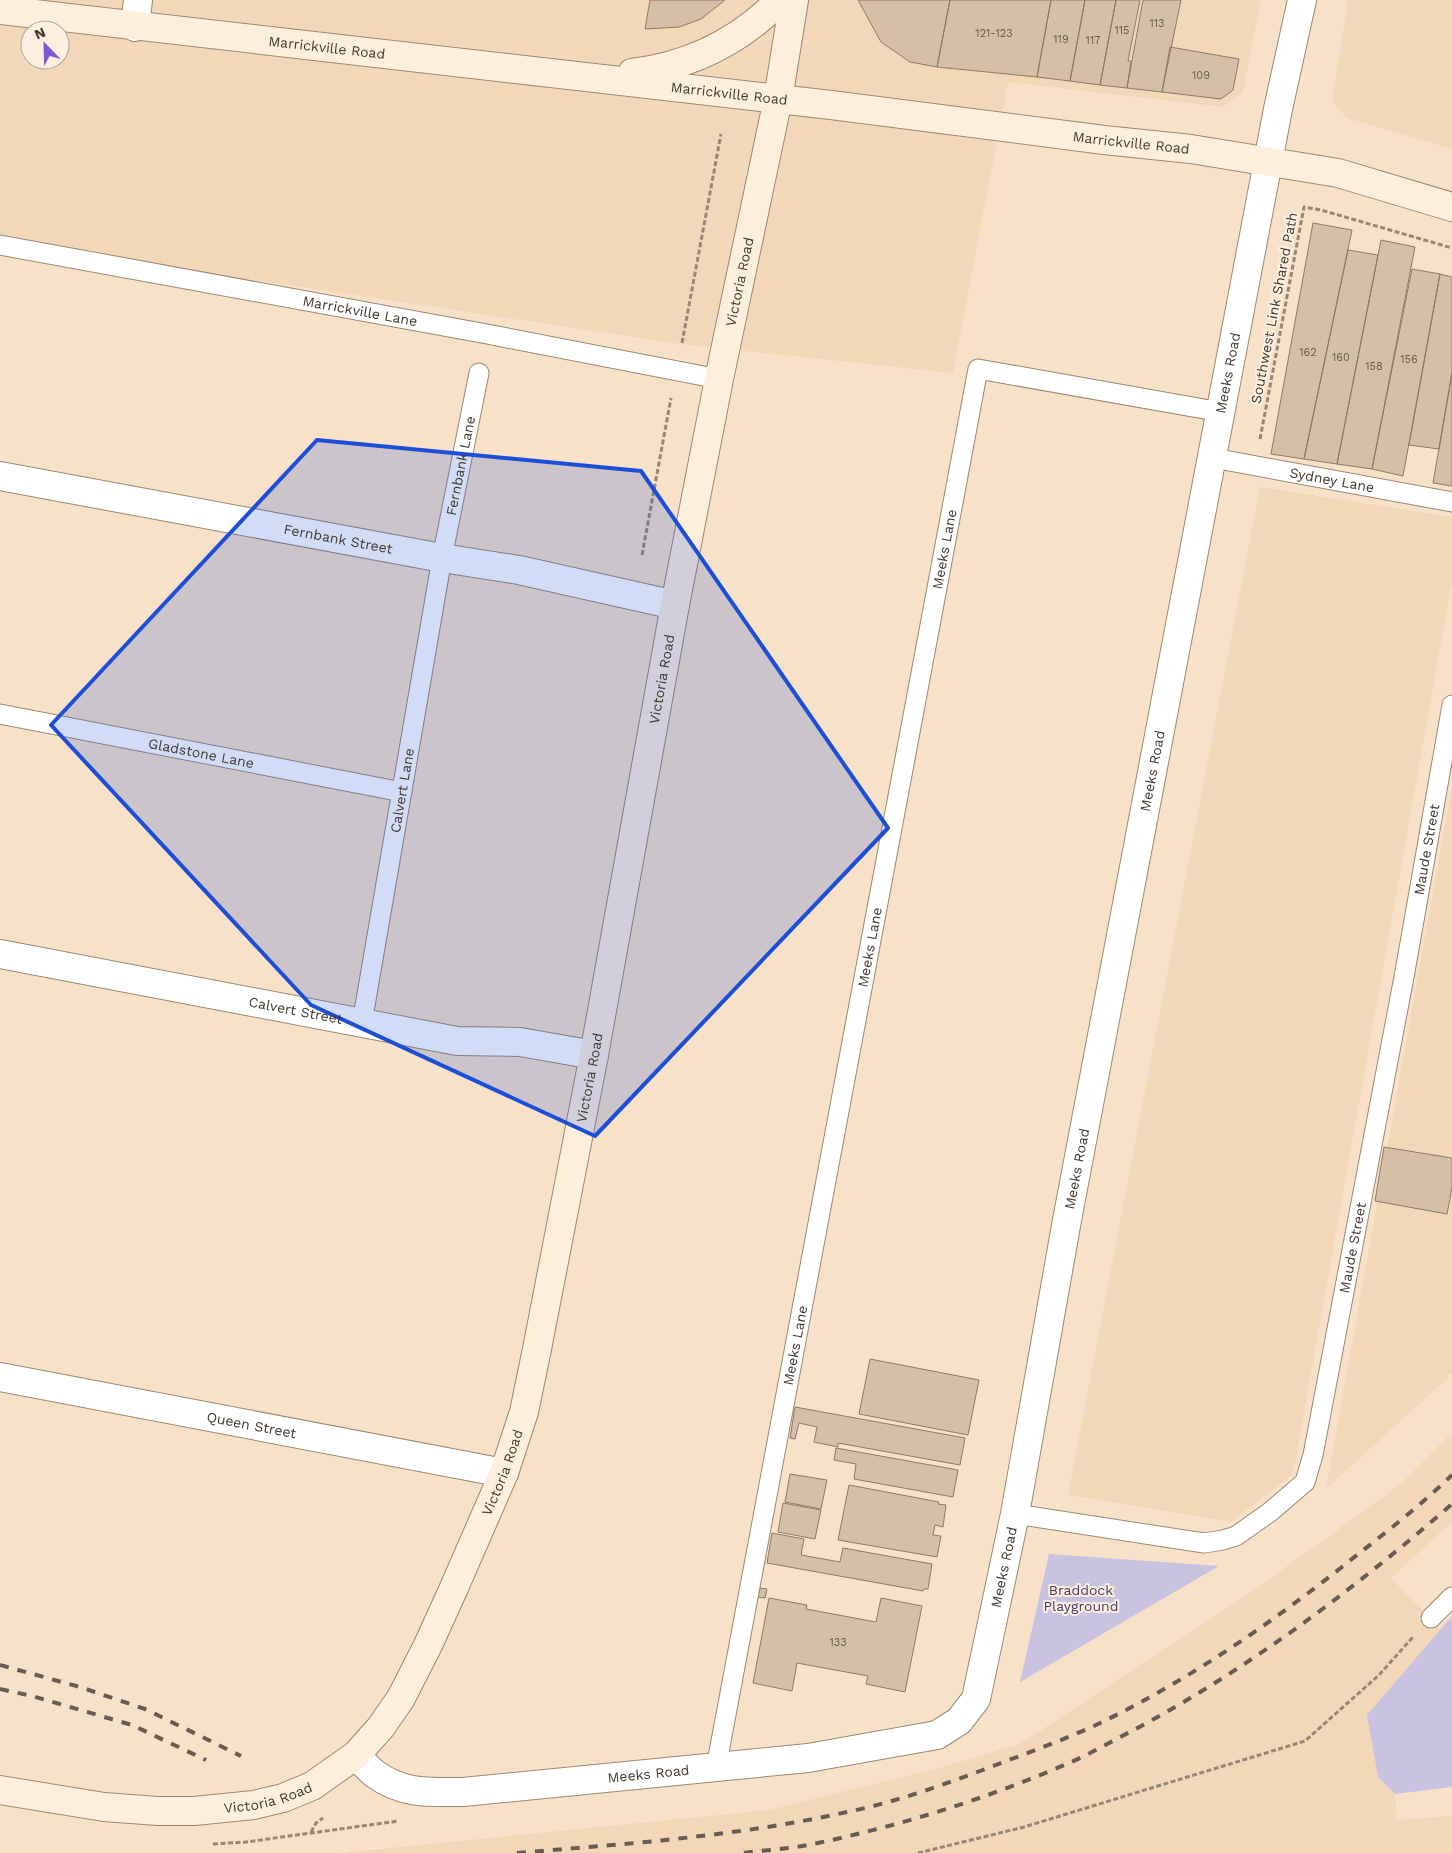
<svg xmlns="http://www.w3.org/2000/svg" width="1452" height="1853" viewBox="0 0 1452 1853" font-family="'Work Sans',sans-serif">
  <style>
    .built { fill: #f2d8b8; fill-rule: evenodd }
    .green { fill: #c9c3e1 }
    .building { fill: #d5c0a7; stroke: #8d7a63 }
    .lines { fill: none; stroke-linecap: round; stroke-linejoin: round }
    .lane-casing { stroke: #9b8870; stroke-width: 21 }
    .street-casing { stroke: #9b8870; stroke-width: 30 }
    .secondary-casing { stroke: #9b8870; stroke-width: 30 }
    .path { stroke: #958676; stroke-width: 3; stroke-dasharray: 5 2.5; stroke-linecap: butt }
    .lane { stroke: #fff; stroke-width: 19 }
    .street { stroke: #fff; stroke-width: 28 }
    .secondary { stroke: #feefdc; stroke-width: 28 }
    .rail { stroke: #675c4f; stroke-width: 4; stroke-dasharray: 9 9; stroke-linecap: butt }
    .marked { fill: #1d4ed8; fill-opacity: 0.2; stroke: #1d4ed8; stroke-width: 4; stroke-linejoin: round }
    .labels { text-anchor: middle; stroke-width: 4; stroke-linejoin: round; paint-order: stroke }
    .number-label { font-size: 11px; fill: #665b4d }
    .street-label { font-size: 14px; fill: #41392f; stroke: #fdf0e1 }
    .park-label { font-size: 14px; fill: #473b68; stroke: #fdf0e1 }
  </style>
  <rect width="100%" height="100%" fill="#f7e1c8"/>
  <path class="built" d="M 0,0 L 1261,0 L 1243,92 L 1223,107 L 1008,82 L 953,373 L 688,345 L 0,242 ZM 30,30 L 60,30 L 60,60 L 30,60 Z
    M 1348,0 L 1452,0 L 1452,149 L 1347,118 L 1332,101 Z
    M 1260,487 L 1452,517 L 1452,581 L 1293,1474 L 1231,1522 L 1068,1495 Z
    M 1452,786 L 1452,1374 L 1326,1489 Z
    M 1452,1433 L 1452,1522 L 1391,1578 L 1447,1636 L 1378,1777 L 1395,1794 L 1397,1820 L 1452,1816 L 1452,1853 L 339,1853 L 769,1810 L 943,1767 L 1020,1744 L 1257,1588 L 1401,1484 Z"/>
  <path class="green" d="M 1049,1554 L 1219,1566 L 1020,1682 Z
    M 1452,1616 L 1452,1787 L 1395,1794 L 1378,1777 L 1367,1715 Z"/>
  <path class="building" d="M 650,0 L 725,0 L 701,19 L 679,27 L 645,29 Z
    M 858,0 L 950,0 L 937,67 L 910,62 L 881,42 Z
    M 950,0 L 1051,0 L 1037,77 L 937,67 Z
    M 1051,0 L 1085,0 L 1070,81 L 1037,77 Z
    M 1085,0 L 1116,0 L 1100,85 L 1070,81 Z
    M 1116,0 L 1140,0 L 1128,61 L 1131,61 L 1127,88 L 1100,85 Z
    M 1143,0 L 1181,0 L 1162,92 L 1127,88 Z
    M 1170,47 L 1239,59 L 1233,90 L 1221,99 L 1162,92 Z
    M 1313,223 L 1352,230 L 1304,459 L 1271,454 Z
    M 1381,240 L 1415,247 L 1372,469 L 1337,464 Z
    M 1348,250 L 1378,255 L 1337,464 L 1304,459 Z
    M 1412,269 L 1440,274 L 1403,476 L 1372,469 Z
    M 1440,274 L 1452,277 L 1452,373 L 1439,449 L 1409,445 Z
    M 1452,373 L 1452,486 L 1433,483 Z
    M 1384,1147 L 1452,1158 L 1452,1188 L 1447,1214 L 1375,1201 Z
    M 870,1359 L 979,1380 L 968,1435 L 859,1414 Z
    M 795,1407 L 965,1438 L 960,1465 L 838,1443 L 838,1447 L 814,1442 L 817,1427 L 799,1423 L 795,1439 L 790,1438 Z
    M 836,1448 L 958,1470 L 953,1497 L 854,1479 L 856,1464 L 834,1460 Z
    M 790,1474 L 827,1480 L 821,1509 L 785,1502 Z
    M 849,1485 L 939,1502 L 938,1504 L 946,1505 L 943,1527 L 935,1525 L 933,1535 L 941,1536 L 937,1557 L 838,1540 Z
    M 783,1503 L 821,1510 L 815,1539 L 778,1532 Z
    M 772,1533 L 804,1539 L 801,1555 L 840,1562 L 843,1548 L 932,1564 L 928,1589 L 924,1589 L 923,1591 L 767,1563 Z
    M 760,1588 L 767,1589 L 765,1598 L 758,1597 Z
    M 769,1598 L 807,1605 L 806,1609 L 876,1622 L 881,1598 L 922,1606 L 905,1692 L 866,1684 L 868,1676 L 797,1663 L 792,1691 L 753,1683 Z"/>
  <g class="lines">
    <g class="lane-casing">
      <g id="lane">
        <path id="s1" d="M 0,245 L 487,334 L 719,379"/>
        <path id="s2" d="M 1213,458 L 1452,502"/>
        <path id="s3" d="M 0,714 L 402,792"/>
        <path id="s4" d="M 362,1023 L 442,558 L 479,373"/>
        <path id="s5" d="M 1015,1514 L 1204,1543 L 1223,1540 L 1236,1536 L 1270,1512 L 1305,1482 L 1313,1455 L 1404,977 L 1452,705"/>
        <path d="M 1431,1618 L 1452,1597"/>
        <path id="s6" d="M 716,1768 L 978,369 L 1221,412"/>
      </g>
    </g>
    <g class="street-casing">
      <g id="street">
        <path d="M 135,27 L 138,0"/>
        <path id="s7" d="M 0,476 L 442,558 L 519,570 L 675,605"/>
        <path id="s8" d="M 0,954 L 457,1041 L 520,1042 L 594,1055"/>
        <path id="s9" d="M 0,1377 L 504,1473"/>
        <path id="s10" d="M 356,1755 C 362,1761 368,1769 375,1774 C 404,1795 430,1792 463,1792 L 808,1758 L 937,1735 L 959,1721 L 976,1699 L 1015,1514 L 1067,1220 L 1278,109 L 1302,0"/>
      </g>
    </g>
    <g class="secondary-casing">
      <g id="secondary">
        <path id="s11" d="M 0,10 L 831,105 L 1104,140 L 1191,149 L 1338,173 L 1452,207"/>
        <path d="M 632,73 C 689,66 739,42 780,0"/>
        <path id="s12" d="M 0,1790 L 104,1807 L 158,1811 L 194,1811 L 254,1805 L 283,1798 L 312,1786 L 356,1755 L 381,1727 L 401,1698 L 428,1645 L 453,1590 L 504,1473 L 524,1412 L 537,1349 L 594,1055 L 675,605 L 719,379 L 778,99 L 794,0"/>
      </g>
    </g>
    <path class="path" d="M 682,343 L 721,134
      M 1260,439 L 1304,207 L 1321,210 L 1452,248
      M 642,555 L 671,398
      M 311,1832 L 316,1823 L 323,1818
      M 213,1844 L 246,1842 L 398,1821
      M 918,1853 L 1024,1827 L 1305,1741 L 1379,1675 L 1413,1637"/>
    <use href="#lane" class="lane"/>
    <use href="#street" class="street"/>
    <use href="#secondary" class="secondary"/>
    <path class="rail" d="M 0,1665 L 80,1687 L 145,1709 L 241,1756
      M 0,1689 L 32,1696 L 132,1725 L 206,1760
      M 517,1853 C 627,1844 739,1836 847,1812 C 892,1803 937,1787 980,1771 C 1019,1756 1059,1742 1096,1725 C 1190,1680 1276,1620 1357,1555 C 1389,1530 1422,1504 1452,1475
      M 744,1853 C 765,1850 787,1849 808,1845 C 897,1827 986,1799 1069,1763 C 1090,1754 1110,1742 1130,1732 C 1247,1670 1352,1591 1452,1504"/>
  </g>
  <path class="marked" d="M 317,440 L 641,471 L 888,828 L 595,1136 L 311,1005 L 51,725 Z"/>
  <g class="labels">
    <g class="number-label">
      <text x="1157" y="27">113</text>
      <text x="1122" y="34">115</text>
      <text x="994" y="37">121-123</text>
      <text x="1061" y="43">119</text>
      <text x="1093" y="44">117</text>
      <text x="1201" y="79">109</text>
      <text x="1308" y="356">162</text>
      <text x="1341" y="361">160</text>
      <text x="1409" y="363">156</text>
      <text x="1374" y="370">158</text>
      <text x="838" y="1646">133</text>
    </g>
    <g class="street-label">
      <text dy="5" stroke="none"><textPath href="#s11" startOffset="329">Marrickville Road</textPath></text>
      <text dy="5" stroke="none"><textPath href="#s11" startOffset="734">Marrickville Road</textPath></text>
      <text dy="5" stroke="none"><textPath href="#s11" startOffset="1139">Marrickville Road</textPath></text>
      <text dy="5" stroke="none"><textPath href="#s12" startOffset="1906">Victoria Road</textPath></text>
      <text transform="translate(1274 308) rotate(-79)" y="5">Southwest Link Shared Path</text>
      <text dy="5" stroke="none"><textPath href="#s1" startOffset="366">Marrickville Lane</textPath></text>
      <text dy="5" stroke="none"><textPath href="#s10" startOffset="2000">Meeks Road</textPath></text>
      <text dy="5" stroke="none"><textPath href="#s4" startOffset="566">Fernbank Lane</textPath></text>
      <text dy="5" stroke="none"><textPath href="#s2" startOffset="121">Sydney Lane</textPath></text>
      <text dy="5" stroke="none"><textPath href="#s7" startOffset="344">Fernbank Street</textPath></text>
      <text dy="5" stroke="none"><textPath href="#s6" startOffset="1240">Meeks Lane</textPath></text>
      <text dy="5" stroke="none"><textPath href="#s12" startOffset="1501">Victoria Road</textPath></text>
      <text dy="5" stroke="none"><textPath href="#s3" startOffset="205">Gladstone Lane</textPath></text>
      <text dy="5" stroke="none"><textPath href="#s10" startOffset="1595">Meeks Road</textPath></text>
      <text dy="5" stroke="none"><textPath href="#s4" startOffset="236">Calvert Lane</textPath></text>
      <text dy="5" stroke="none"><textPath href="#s5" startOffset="956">Maude Street</textPath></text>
      <text dy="5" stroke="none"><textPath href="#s6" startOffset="835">Meeks Lane</textPath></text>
      <text dy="5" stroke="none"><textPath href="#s8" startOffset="301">Calvert Street</textPath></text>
      <text dy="5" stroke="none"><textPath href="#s12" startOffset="1096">Victoria Road</textPath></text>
      <text dy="5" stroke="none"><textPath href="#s10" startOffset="1190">Meeks Road</textPath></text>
      <text dy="5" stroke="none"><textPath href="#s5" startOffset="551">Maude Street</textPath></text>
      <text dy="5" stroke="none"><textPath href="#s6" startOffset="430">Meeks Lane</textPath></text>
      <text dy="5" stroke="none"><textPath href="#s9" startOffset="256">Queen Street</textPath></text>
      <text dy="5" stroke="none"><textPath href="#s12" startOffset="691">Victoria Road</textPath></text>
      <text dy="5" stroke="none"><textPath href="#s10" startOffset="785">Meeks Road</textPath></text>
      <text dy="5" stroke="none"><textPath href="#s10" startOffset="305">Meeks Road</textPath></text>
      <text dy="5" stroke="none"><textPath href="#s12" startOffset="271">Victoria Road</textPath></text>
    </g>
    <g class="park-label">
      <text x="1081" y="1595">Braddock<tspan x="1081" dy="16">Playground</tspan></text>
    </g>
  </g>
  <g transform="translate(45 45) rotate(337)"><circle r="24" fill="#fdf0e1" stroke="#b2a79a"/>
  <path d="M0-4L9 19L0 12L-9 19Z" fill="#7e58d2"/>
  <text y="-8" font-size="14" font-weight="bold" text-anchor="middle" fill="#41392f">N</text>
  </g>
</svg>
